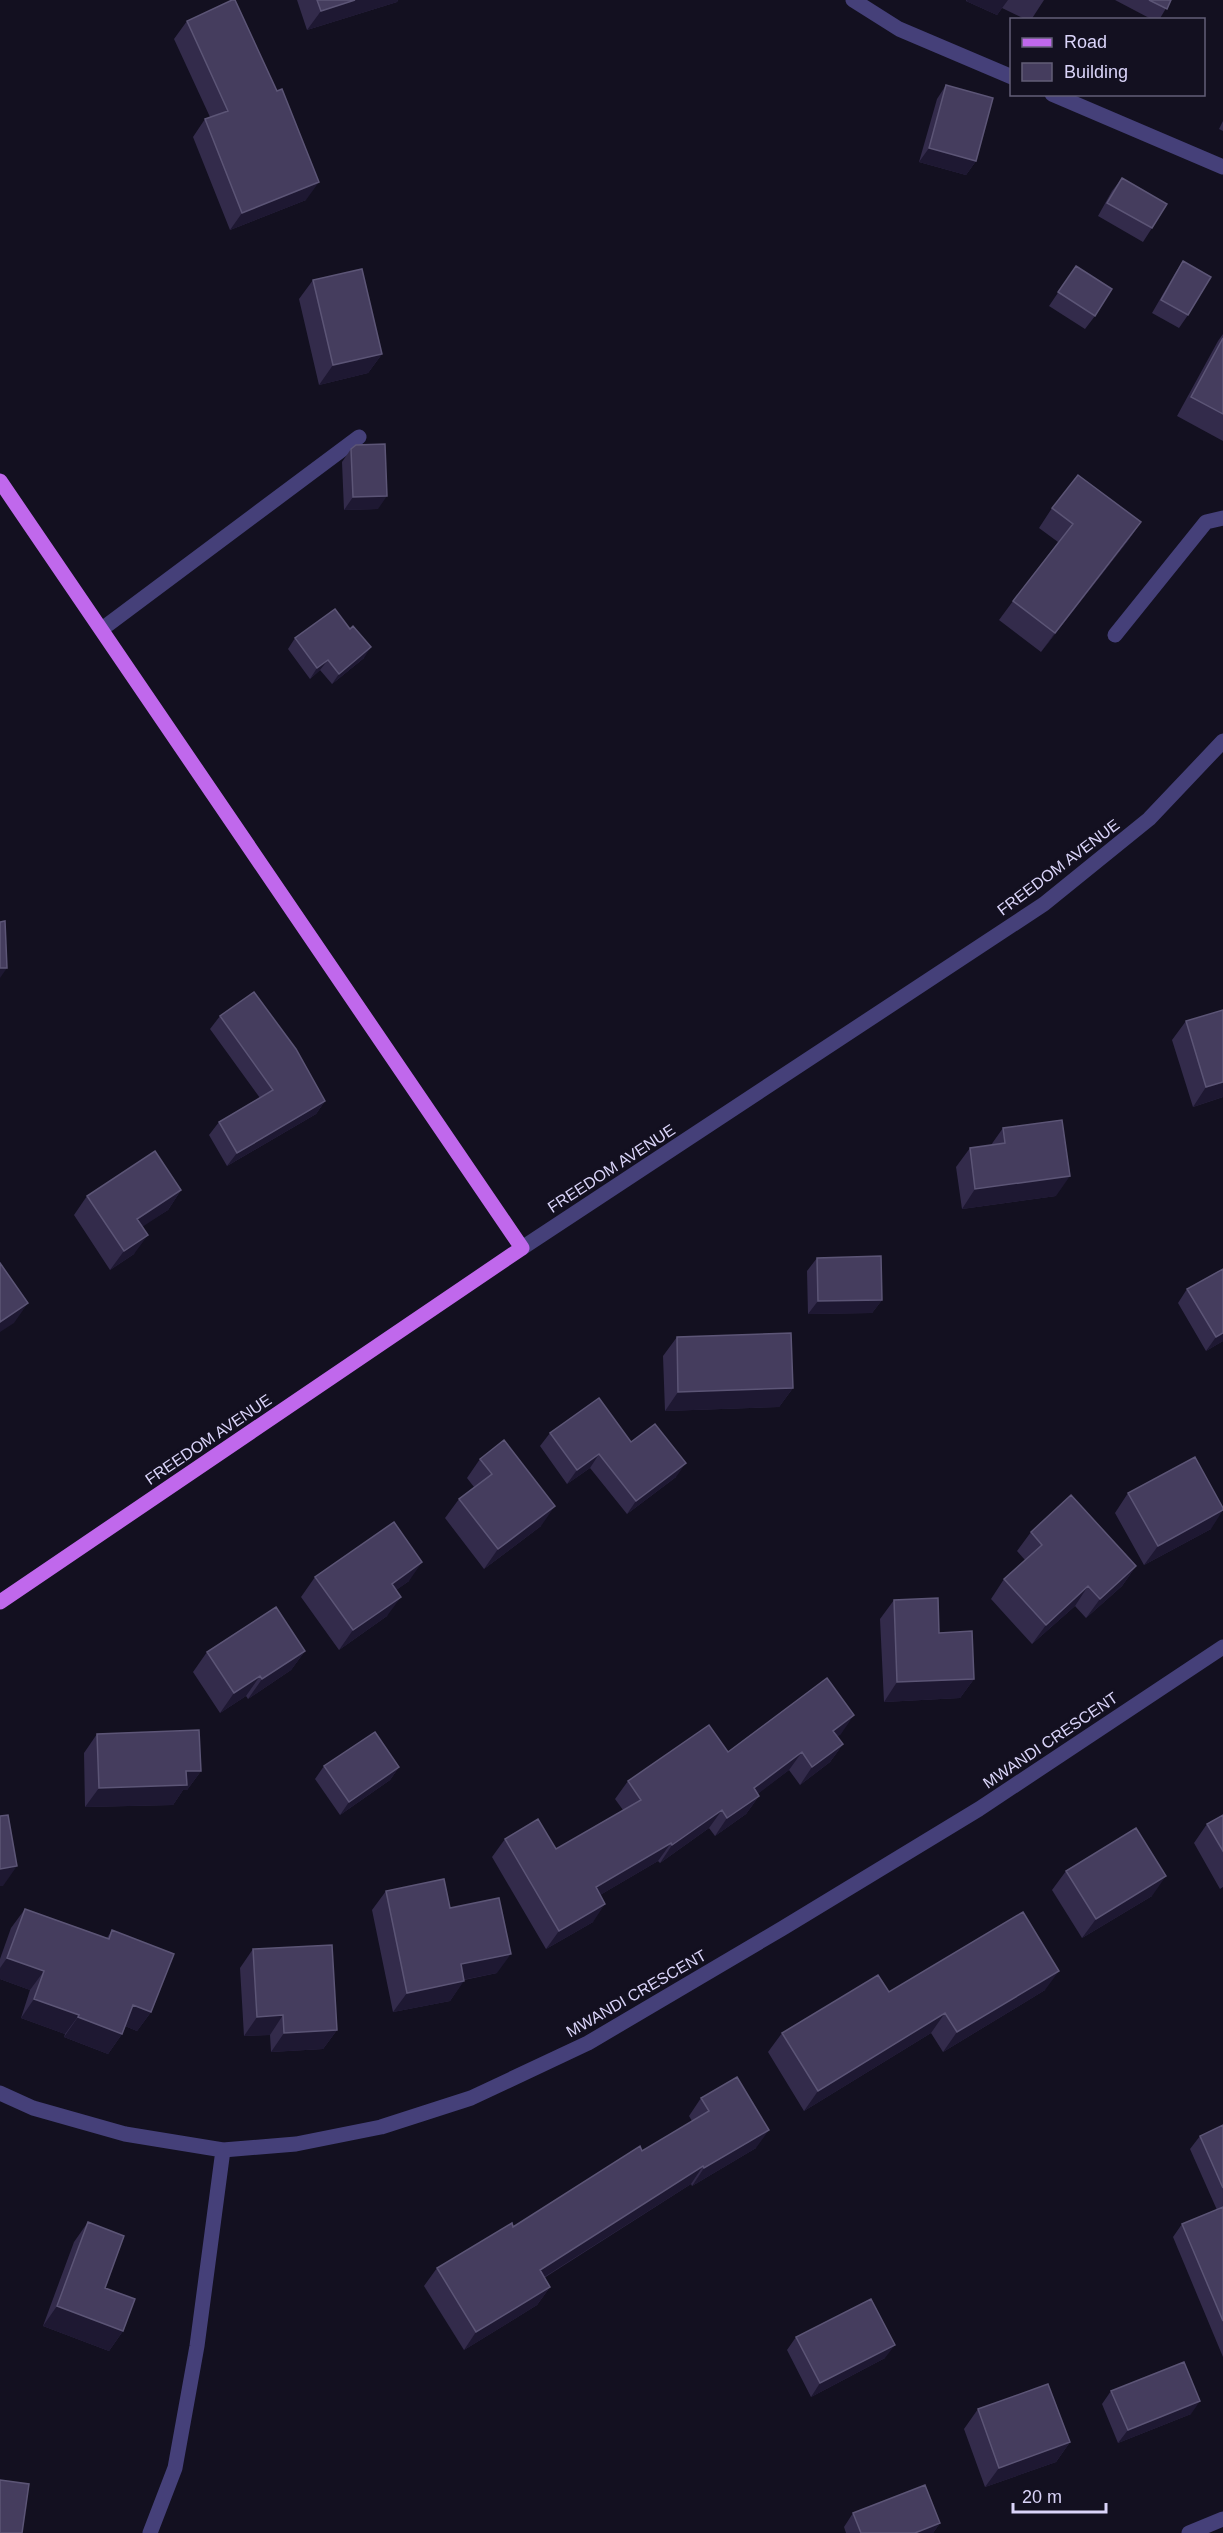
<svg xmlns="http://www.w3.org/2000/svg" width="1223" height="2533" viewBox="0 0 1223 2533" font-family="Helvetica,sans-serif">
  <style>
    .lines { fill: none; stroke-linecap: round; stroke-linejoin: round }
    .minor { stroke: #454079; stroke-width: 15 }
    .major { stroke: #c068ec; stroke-width: 15 }
    .wall { fill: #332b4b }
    .shaded-wall { fill: #1e1832 }
    .building { fill: #453d5e; stroke: #5c5576; stroke-width: 1.5 }
    .labels { text-anchor: middle; stroke-width: 6; stroke-linejoin: round; paint-order: stroke }
    .street-label { font-size: 16px; fill: #dad4f9; stroke: #131020 }
  </style>
  <rect width="100%" height="100%" fill="#131020"/>
  <g class="lines">
    <path class="minor" d="M 853,0 L 899,29 L 1012,77
      M 1052,94 L 1223,167
      M 102,629 L 359,437
      M 1115,635 L 1206,522 L 1223,518
      M 522,1248 L 1044,904 L 1149,819 L 1223,741
      M 0,2093 L 33,2108 L 125,2134 L 223,2150 L 296,2144 L 381,2127 L 471,2098 L 588,2043 L 783,1928 L 979,1809 L 1223,1647
      M 150,2533 L 175,2468 L 197,2346 L 223,2150
      M 1189,2533 L 1223,2519"/>
    <path class="major" d="M 0,481 L 522,1248 L 0,1602"/>
  </g>
  <path class="wall" d="M 297,0 L 398,0 L 397,2 L 307,30 Z
    M 966,0 L 1044,0 L 1031,20 L 1027,20 L 1002,8 L 997,15 L 966,1 Z
    M 1115,0 L 1171,0 L 1159,20 L 1153,20 Z
    M 187,21 L 277,91 L 306,200 L 230,230 L 193,137 L 205,119 L 210,117 L 174,39 Z
    M 946,85 L 976,161 L 966,175 L 919,162 L 937,99 Z
    M 1223,121 L 1223,131 L 1219,129 Z
    M 1122,178 L 1152,228 L 1143,242 L 1098,216 L 1112,191 Z
    M 1183,261 L 1188,315 L 1179,328 L 1152,313 L 1174,275 Z
    M 1076,266 L 1095,316 L 1085,329 L 1049,306 Z
    M 313,280 L 382,354 L 368,373 L 319,385 L 299,299 Z
    M 1223,334 L 1223,441 L 1177,416 L 1218,341 Z
    M 351,449 L 378,509 L 344,510 L 342,462 Z
    M 1052,508 L 1141,522 L 1127,542 L 1041,652 L 999,620 L 1013,601 L 1058,542 L 1039,528 Z
    M 350,629 L 364,658 L 332,684 L 320,670 L 310,679 L 288,649 L 295,638 Z
    M 220,1016 L 325,1101 L 316,1114 L 227,1166 L 209,1135 L 219,1122 L 260,1098 L 210,1029 Z
    M 1186,1021 L 1223,1097 L 1193,1107 L 1172,1040 Z
    M 1003,1128 L 1056,1196 L 962,1209 L 956,1167 L 970,1148 L 991,1145 Z
    M 181,1190 L 168,1210 L 142,1226 L 134,1254 L 110,1270 L 74,1215 L 87,1196 Z
    M 817,1258 L 882,1300 L 872,1313 L 808,1314 L 807,1271 Z
    M 1187,1289 L 1223,1341 L 1206,1351 L 1178,1303 Z
    M 677,1337 L 793,1388 L 779,1407 L 665,1411 L 663,1356 Z
    M 550,1433 L 631,1442 L 676,1477 L 627,1514 L 590,1468 L 567,1484 L 540,1446 Z
    M 480,1459 L 541,1526 L 484,1569 L 445,1518 L 459,1499 L 474,1487 L 467,1478 Z
    M 1128,1493 L 1211,1529 L 1144,1565 L 1115,1513 Z
    M 1031,1532 L 1136,1566 L 1122,1586 L 1086,1618 L 1075,1606 L 1032,1644 L 991,1599 L 1004,1579 L 1025,1560 L 1017,1551 Z
    M 315,1577 L 409,1581 L 396,1590 L 387,1616 L 339,1650 L 301,1597 Z
    M 894,1600 L 939,1633 L 974,1679 L 960,1698 L 884,1702 L 880,1619 Z
    M 305,1651 L 291,1670 L 248,1699 L 246,1696 L 220,1713 L 193,1672 L 207,1652 Z
    M 97,1734 L 201,1771 L 187,1790 L 183,1790 L 173,1805 L 85,1807 L 84,1753 Z
    M 841,1734 L 837,1736 L 843,1744 L 830,1762 L 800,1785 L 789,1770 L 757,1794 L 759,1796 L 746,1814 L 715,1836 L 709,1828 L 660,1863 L 658,1861 L 600,1895 L 593,1922 L 546,1949 L 492,1857 L 505,1839 L 556,1849 L 623,1810 L 615,1799 L 628,1781 L 728,1752 Z
    M 324,1766 L 399,1767 L 390,1780 L 340,1815 L 315,1779 Z
    M 1223,1815 L 1223,1887 L 1220,1889 L 1194,1843 L 1207,1824 Z
    M 1066,1871 L 1152,1896 L 1082,1938 L 1052,1890 Z
    M 386,1891 L 450,1908 L 497,1973 L 464,1980 L 450,2001 L 393,2012 L 372,1910 Z
    M 25,1909 L 107,1938 L 112,1930 L 151,2012 L 137,2031 L 125,2026 L 122,2034 L 108,2054 L 64,2037 L 65,2034 L 21,2018 L 30,1990 L 0,1979 L 0,1959 L 11,1928 Z
    M 253,1949 L 337,2030 L 323,2049 L 271,2052 L 270,2035 L 244,2036 L 240,1968 Z
    M 1045,1990 L 943,2052 L 931,2033 L 804,2111 L 768,2052 L 782,2033 L 889,1992 Z
    M 701,2098 L 756,2148 L 692,2186 L 691,2184 L 544,2278 L 550,2287 L 537,2305 L 464,2350 L 424,2286 L 437,2268 L 513,2227 L 692,2121 L 689,2116 Z
    M 1223,2125 L 1223,2357 L 1173,2237 L 1182,2224 L 1217,2210 L 1190,2149 L 1200,2136 Z
    M 88,2222 L 105,2288 L 123,2331 L 109,2351 L 43,2326 L 74,2242 Z
    M 796,2337 L 885,2358 L 811,2397 L 787,2350 Z
    M 1111,2391 L 1191,2414 L 1118,2443 L 1102,2404 Z
    M 978,2409 L 1070,2442 L 1056,2462 L 985,2487 L 964,2429 Z
    M 853,2513 L 940,2523 L 933,2533 L 846,2533 L 844,2527 Z"/>
  <path class="shaded-wall" d="M 355,0 L 398,0 L 397,2 L 307,30 L 321,11 Z
    M 967,0 L 1008,0 L 997,15 L 966,1 Z
    M 929,148 L 976,161 L 966,175 L 919,162 Z
    M 319,182 L 306,200 L 230,230 L 242,213 Z
    M 382,354 L 368,373 L 319,385 L 333,365 Z
    M 387,496 L 378,509 L 344,510 L 353,497 Z
    M 1141,522 L 1127,542 L 1041,652 L 1055,633 Z
    M 371,647 L 364,658 L 332,684 L 339,674 Z
    M 328,660 L 320,670 L 310,679 L 317,668 Z
    M 0,968 L 7,968 L 0,978 Z
    M 1223,1082 L 1223,1097 L 1193,1107 L 1206,1087 Z
    M 325,1101 L 316,1114 L 227,1166 L 237,1153 Z
    M 1070,1176 L 1056,1196 L 962,1209 L 975,1189 Z
    M 181,1190 L 168,1210 L 124,1239 L 137,1219 Z
    M 148,1235 L 134,1254 L 110,1270 L 124,1251 Z
    M 882,1300 L 872,1313 L 808,1314 L 818,1301 Z
    M 28,1303 L 14,1323 L 0,1332 L 0,1322 Z
    M 1223,1333 L 1223,1341 L 1206,1351 L 1216,1337 Z
    M 793,1388 L 779,1407 L 665,1411 L 678,1392 Z
    M 599,1454 L 590,1468 L 567,1484 L 577,1470 Z
    M 686,1463 L 676,1477 L 627,1514 L 636,1501 Z
    M 555,1506 L 541,1526 L 484,1569 L 498,1549 Z
    M 1223,1510 L 1211,1529 L 1144,1565 L 1158,1546 Z
    M 422,1562 L 409,1581 L 378,1603 L 392,1584 Z
    M 1136,1566 L 1122,1586 L 1086,1618 L 1100,1599 Z
    M 1088,1586 L 1075,1606 L 1032,1644 L 1046,1625 Z
    M 401,1597 L 387,1616 L 339,1650 L 353,1630 Z
    M 305,1651 L 291,1670 L 248,1699 L 262,1679 Z
    M 260,1676 L 246,1696 L 220,1713 L 234,1693 Z
    M 974,1679 L 960,1698 L 884,1702 L 897,1682 Z
    M 854,1715 L 841,1734 L 821,1749 L 833,1731 Z
    M 843,1744 L 830,1762 L 800,1785 L 812,1767 Z
    M 802,1752 L 789,1770 L 741,1807 L 754,1788 Z
    M 399,1767 L 390,1780 L 340,1815 L 349,1802 Z
    M 186,1771 L 201,1771 L 187,1790 L 183,1790 L 173,1805 L 85,1807 L 99,1788 Z
    M 759,1796 L 746,1814 L 715,1836 L 727,1818 Z
    M 722,1810 L 709,1828 L 660,1863 L 672,1845 Z
    M 671,1843 L 658,1861 L 583,1905 L 596,1887 Z
    M 17,1866 L 3,1886 L 0,1886 L 0,1869 Z
    M 1166,1876 L 1152,1896 L 1082,1938 L 1096,1919 Z
    M 605,1904 L 593,1922 L 546,1949 L 559,1931 Z
    M 511,1954 L 497,1973 L 447,1983 L 461,1964 Z
    M 7,1958 L 44,1971 L 30,1990 L 0,1979 L 0,1968 Z
    M 1059,1971 L 1045,1990 L 943,2052 L 957,2032 Z
    M 464,1981 L 450,2001 L 393,2012 L 407,1993 Z
    M 34,1999 L 79,2015 L 65,2034 L 21,2018 Z
    M 133,2005 L 151,2012 L 137,2031 L 120,2024 Z
    M 945,2013 L 931,2033 L 804,2111 L 818,2091 Z
    M 283,2015 L 270,2035 L 244,2036 L 257,2017 Z
    M 78,2017 L 122,2034 L 108,2054 L 64,2037 Z
    M 337,2030 L 323,2049 L 271,2052 L 284,2033 Z
    M 769,2130 L 756,2148 L 692,2186 L 704,2168 Z
    M 703,2166 L 691,2184 L 527,2288 L 540,2270 Z
    M 550,2287 L 537,2305 L 464,2350 L 476,2332 Z
    M 57,2306 L 123,2331 L 109,2351 L 43,2326 Z
    M 895,2345 L 885,2358 L 811,2397 L 820,2383 Z
    M 1200,2401 L 1191,2414 L 1118,2443 L 1128,2430 Z
    M 1070,2442 L 1056,2462 L 985,2487 L 999,2468 Z
    M 940,2523 L 933,2533 L 915,2533 Z"/>
  <path class="building" d="M 232,0 L 235,0 L 277,91 L 282,89 L 319,182 L 242,213 L 205,119 L 228,111 L 187,21 Z
    M 317,0 L 355,0 L 321,11 Z
    M 1149,0 L 1171,0 L 1167,9 Z
    M 946,85 L 993,98 L 976,161 L 929,148 Z
    M 1122,178 L 1167,204 L 1152,228 L 1107,203 Z
    M 1183,261 L 1211,277 L 1188,315 L 1161,300 Z
    M 1076,266 L 1112,289 L 1095,316 L 1058,292 Z
    M 362,269 L 382,354 L 333,365 L 313,280 Z
    M 1223,338 L 1223,414 L 1191,397 Z
    M 385,444 L 387,496 L 353,497 L 351,449 L 356,445 Z
    M 1078,475 L 1141,522 L 1055,633 L 1013,601 L 1073,524 L 1052,508 Z
    M 335,609 L 350,629 L 353,626 L 371,647 L 339,674 L 328,660 L 317,668 L 295,638 Z
    M 5,921 L 7,968 L 0,968 L 0,922 Z
    M 254,992 L 296,1049 L 325,1101 L 237,1153 L 219,1122 L 273,1090 L 220,1016 Z
    M 1223,1010 L 1223,1082 L 1206,1087 L 1186,1021 Z
    M 1062,1120 L 1070,1176 L 975,1189 L 970,1148 L 1005,1143 L 1003,1128 Z
    M 155,1151 L 181,1190 L 137,1219 L 148,1235 L 124,1251 L 87,1196 Z
    M 881,1256 L 882,1300 L 818,1301 L 817,1258 Z
    M 0,1263 L 28,1303 L 0,1322 Z
    M 1223,1269 L 1223,1333 L 1216,1337 L 1187,1289 Z
    M 791,1333 L 793,1388 L 678,1392 L 677,1337 Z
    M 599,1398 L 631,1442 L 655,1424 L 686,1463 L 636,1501 L 599,1454 L 577,1470 L 550,1433 Z
    M 504,1440 L 555,1506 L 498,1549 L 459,1499 L 492,1474 L 480,1459 Z
    M 1195,1457 L 1223,1508 L 1223,1510 L 1158,1546 L 1128,1493 Z
    M 1071,1495 L 1136,1566 L 1100,1599 L 1088,1586 L 1046,1625 L 1004,1579 L 1042,1545 L 1031,1532 Z
    M 394,1522 L 422,1562 L 392,1584 L 401,1597 L 353,1630 L 315,1577 Z
    M 938,1598 L 939,1633 L 972,1631 L 974,1679 L 897,1682 L 894,1600 Z
    M 276,1607 L 305,1651 L 262,1679 L 260,1676 L 234,1693 L 207,1652 Z
    M 827,1678 L 854,1715 L 833,1731 L 843,1744 L 812,1767 L 802,1752 L 754,1788 L 759,1796 L 727,1818 L 722,1810 L 672,1845 L 671,1843 L 596,1887 L 605,1904 L 559,1931 L 505,1839 L 538,1819 L 556,1849 L 641,1800 L 628,1781 L 709,1725 L 728,1752 Z
    M 199,1730 L 201,1771 L 186,1771 L 187,1785 L 99,1788 L 97,1734 Z
    M 375,1732 L 399,1767 L 349,1802 L 324,1766 Z
    M 8,1815 L 17,1866 L 0,1869 L 0,1816 Z
    M 1223,1815 L 1223,1851 L 1207,1824 Z
    M 1136,1828 L 1166,1876 L 1096,1919 L 1066,1871 Z
    M 444,1879 L 450,1908 L 499,1898 L 511,1954 L 461,1964 L 464,1981 L 407,1993 L 386,1891 Z
    M 25,1909 L 109,1939 L 112,1930 L 174,1954 L 151,2012 L 133,2005 L 122,2034 L 78,2017 L 79,2015 L 34,1999 L 44,1971 L 7,1958 Z
    M 1023,1912 L 1059,1971 L 957,2032 L 945,2013 L 818,2091 L 782,2033 L 878,1975 L 889,1992 Z
    M 332,1945 L 337,2030 L 284,2033 L 283,2015 L 257,2017 L 253,1949 Z
    M 737,2077 L 769,2130 L 704,2168 L 703,2166 L 540,2270 L 550,2287 L 476,2332 L 437,2268 L 512,2223 L 513,2227 L 640,2146 L 642,2151 L 709,2111 L 701,2098 Z
    M 1223,2125 L 1223,2188 L 1200,2136 Z
    M 1223,2207 L 1223,2321 L 1182,2224 Z
    M 88,2222 L 124,2236 L 105,2288 L 135,2299 L 123,2331 L 57,2306 Z
    M 871,2299 L 895,2345 L 820,2383 L 796,2337 Z
    M 1184,2362 L 1200,2401 L 1128,2430 L 1111,2391 Z
    M 1048,2384 L 1070,2442 L 999,2468 L 978,2409 Z
    M 0,2480 L 29,2484 L 22,2533 L 0,2533 Z
    M 925,2485 L 940,2523 L 915,2533 L 861,2533 L 853,2513 Z"/>
  <g class="labels">
    <g class="street-label">
      <text transform="translate(1058 867) rotate(-37)" y="6">FREEDOM AVENUE</text>
      <text transform="translate(611 1168) rotate(-33)" y="6">FREEDOM AVENUE</text>
      <text transform="translate(208 1439) rotate(-34)" y="6">FREEDOM AVENUE</text>
      <text transform="translate(1050 1740) rotate(-34)" y="6">MWANDI CRESCENT</text>
      <text transform="translate(636 1993) rotate(-30)" y="6">MWANDI CRESCENT</text>
    </g>
  </g>
  <rect x="1010" y="18" width="195" height="78" fill="#131020" stroke="#635e77" stroke-width="1.5"/>
  <rect x="1022" y="38" width="30" height="9" fill="#c068ec" stroke="#635e77" stroke-width="1.5"/>
  <text x="1064" y="48" font-size="18" fill="#dad4f9">Road</text>
  <rect x="1022" y="63" width="30" height="18" fill="#453d5e" stroke="#635e77" stroke-width="1.5"/>
  <text x="1064" y="78" font-size="18" fill="#dad4f9">Building</text>
  <path d="M1013 2503v9h93v-9" fill="none" stroke="#dad4f9" stroke-width="3"/>
  <text x="1022" y="2503" font-size="18" fill="#dad4f9" stroke="#131020" stroke-width="4.5" paint-order="stroke">20 m</text>
</svg>
